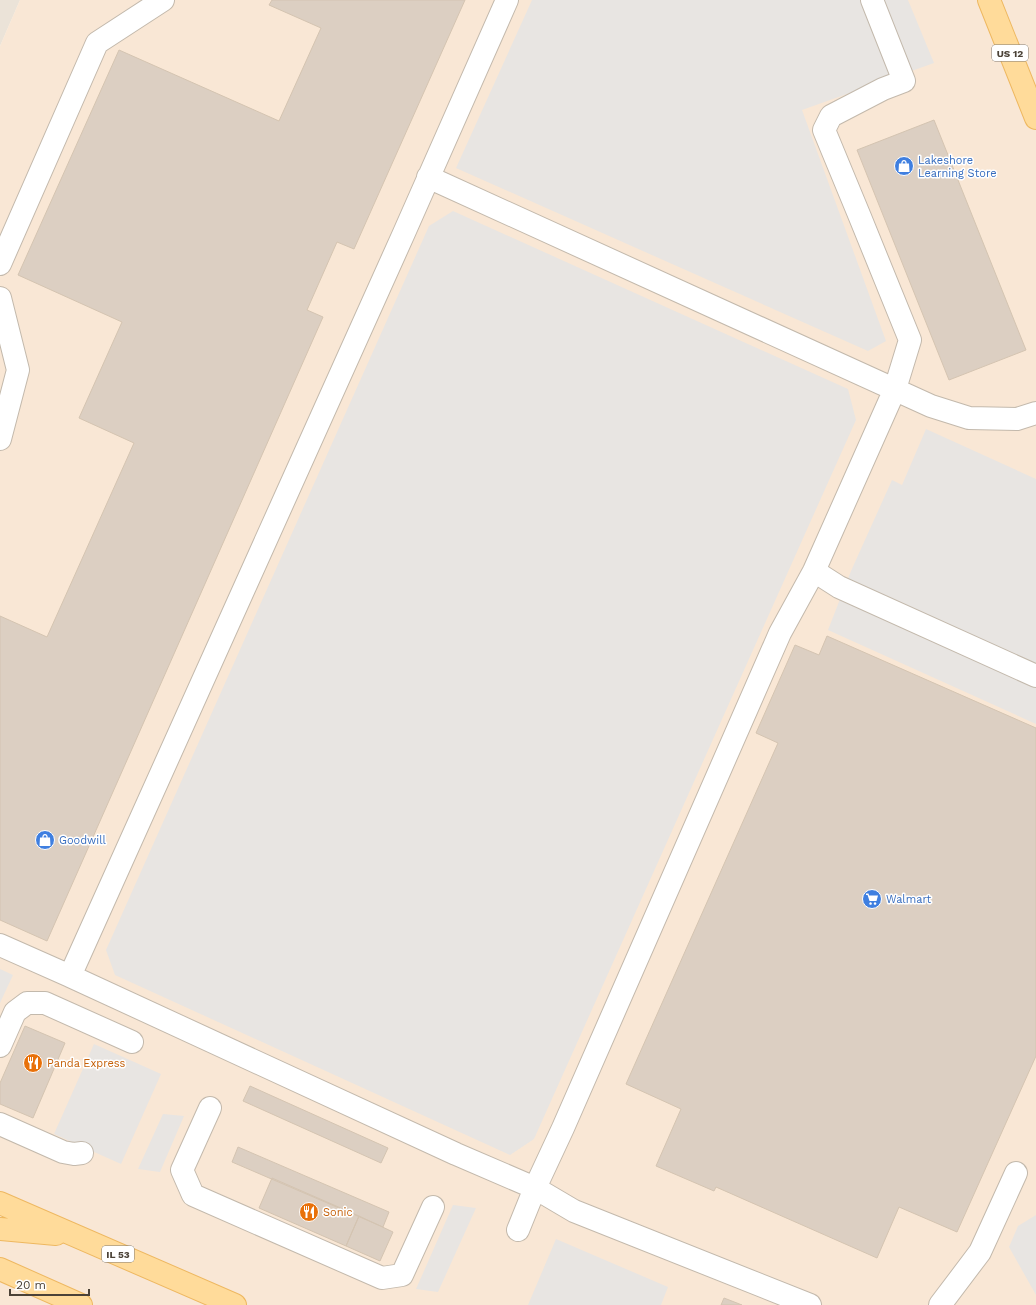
<svg xmlns="http://www.w3.org/2000/svg" width="1036" height="1305" viewBox="0 0 1036 1305" font-family="'Work Sans',sans-serif">
  <style>
    .residential { fill: #ebe3d8 }
    .commercial { fill: #f9e7d5 }
    .parking { fill: #e8e5e2 }
    .building { fill: #dccfc2; stroke: #d4c4b1 }
    .lines { fill: none; stroke-linecap: round; stroke-linejoin: round }
    .minor-casing { stroke: #c3b9ac; stroke-width: 24 }
    .major-casing { stroke: #eeb861; stroke-width: 24 }
    .minor { stroke: #fff; stroke-width: 22 }
    .major { stroke: #ffdb9a; stroke-width: 22 }
    .labels { text-anchor: middle; stroke-width: 3; stroke-linejoin: round; paint-order: stroke }
    .shield { fill: #fff; stroke: #817b73; stroke-width: 1 }
    .shield-label { font-size: 10px; font-weight: bold; fill: #4b4237 }
    .shop-label { font-size: 11px; fill: #366cbe; stroke: #fff; text-anchor: start }
    .food-label { font-size: 11px; fill: #c56008; stroke: #fff; text-anchor: start }
  </style>
  <rect width="100%" height="100%" fill="#f6f2ea"/>
  <path class="residential" d="M 0,0 L 20,0 L 0,46 Z"/>
  <path class="commercial" d="M 20,0 L 1036,0 L 1036,1305 L 0,1305 L 0,46 Z"/>
  <path class="parking" d="M 532,0 L 908,0 L 934,63 L 802,110 L 886,341 L 868,351 L 456,168 Z
    M 453,211 L 848,389 L 856,420 L 534,1139 L 510,1155 L 115,975 L 106,950 L 429,226 Z
    M 926,429 L 1036,479 L 1036,724 L 828,630 L 851,571 L 892,480 L 902,485 Z
    M 0,969 L 13,975 L 0,1003 Z
    M 94,1044 L 161,1074 L 121,1164 L 54,1134 Z
    M 163,1114 L 184,1116 L 160,1172 L 138,1169 Z
    M 453,1205 L 476,1208 L 438,1292 L 416,1289 Z
    M 1036,1215 L 1036,1295 L 1009,1247 L 1018,1226 Z
    M 556,1239 L 668,1287 L 661,1305 L 528,1305 Z"/>
  <path class="building" d="M 272,0 L 465,0 L 354,249 L 337,242 L 307,310 L 323,317 L 47,941 L 0,920 L 0,616 L 47,637 L 134,443 L 79,418 L 122,322 L 18,275 L 119,50 L 279,121 L 321,28 L 269,5 Z
    M 934,120 L 1026,350 L 949,380 L 857,150 Z
    M 827,636 L 1036,728 L 1036,1056 L 957,1232 L 899,1207 L 877,1258 L 716,1187 L 714,1191 L 656,1166 L 681,1109 L 626,1084 L 778,743 L 756,733 L 795,645 L 819,655 Z
    M 25,1026 L 65,1043 L 33,1118 L 0,1104 L 0,1083 Z
    M 250,1086 L 388,1148 L 381,1163 L 243,1101 Z
    M 238,1147 L 389,1212 L 383,1227 L 232,1162 Z
    M 272,1178 L 359,1216 L 346,1246 L 259,1208 Z
    M 359,1216 L 393,1232 L 380,1261 L 346,1246 Z
    M 724,1298 L 742,1305 L 721,1305 Z"/>
  <g class="lines">
    <g class="minor-casing">
      <path id="minor" d="M 507,0 L 404,233 L 70,976 L 456,1154 L 535,1188 L 563,1128 L 780,633 L 814,571 L 895,389 L 910,340 L 860,217 L 824,130 L 831,116 L 883,89 L 904,81 L 872,0
        M 428,177 L 931,406 L 969,418 L 1017,419 L 1036,413
        M 0,264 L 97,43 L 163,0
        M 0,298 L 18,370 L 0,439
        M 814,571 L 839,587 L 1036,676
        M 0,945 L 70,976
        M 0,1046 L 15,1012 L 27,1003 L 45,1003 L 132,1042
        M 210,1108 L 182,1170 L 193,1195 L 382,1278 L 402,1275 L 433,1207
        M 0,1124 L 63,1152 L 74,1154 L 82,1153
        M 518,1230 L 535,1188 L 574,1211 L 810,1305
        M 940,1305 L 980,1252 L 1016,1173"/>
    </g>
    <g class="major-casing">
      <path id="major" d="M 989,0 L 1036,118
        M 0,1203 L 235,1305
        M 0,1229 L 56,1234
        M 0,1269 L 81,1305"/>
    </g>
    <use href="#minor" class="minor"/>
    <use href="#major" class="major"/>
  </g>
  <defs>
    <g id="shop-disc" transform="scale(1)"><circle r="9.5" fill="#3f7fe0" stroke="#fff"/><path d="M-5-2.5h2.3a2.7 3.5 0 0 1 5.4 0H5L5.5 6h-11ZM-1.5-2.5h3a1.5 2.3 0 0 0-3 0Z" fill="#fff"/></g>
    <g id="supermarket-disc" transform="scale(1)"><circle r="9.5" fill="#3f7fe0" stroke="#fff"/><path d="M-6-5.5h2.5l.6 2H6L4.5 2H-2.5L-4.4-4H-6ZM-1.5 3.2a1.3 1.3 0 1 0 .1 0ZM3 3.2a1.3 1.3 0 1 0 .1 0Z" fill="#fff"/></g>
    <g id="restaurant-disc" transform="scale(1)"><circle r="9.5" fill="#e8710a" stroke="#fff"/><path d="M-5-6h1v4h1v-4h1v4h1v-4h1v5L-1.5 .5V6h-2V.5L-5-1ZM5-6V6H3V1.5H1.5Q1.5-4 5-6Z" fill="#fff"/></g>
  </defs>
  <g fill-rule="evenodd">
    <use href="#shop-disc" x="904" y="166"/>
    <use href="#shop-disc" x="45" y="840"/>
    <use href="#supermarket-disc" x="872" y="899"/>
    <use href="#restaurant-disc" x="33" y="1063"/>
    <use href="#restaurant-disc" x="309" y="1212"/>
  </g>
  <g class="labels">
    <g class="shield">
      <rect x="992" y="45" width="36" height="16" rx="3"/>
      <rect x="102" y="1246" width="32" height="16" rx="3"/>
    </g>
    <g class="shield-label">
      <text x="1010" y="57">US 12</text>
      <text x="118" y="1258">IL 53</text>
    </g>
    <g class="shop-label">
      <text x="918" y="164">Lakeshore<tspan x="918" dy="13">Learning Store</tspan></text>
      <text x="59" y="844">Goodwill</text>
      <text x="886" y="903">Walmart</text>
    </g>
    <g class="food-label">
      <text x="47" y="1067">Panda Express</text>
      <text x="323" y="1216">Sonic</text>
    </g>
  </g>
  <path d="M10 1289v6h79v-6" fill="none" stroke="#4b4237" stroke-width="2"/>
  <text x="16" y="1289" font-size="12" fill="#4b4237" stroke="#ffffff" stroke-width="3" paint-order="stroke">20 m</text>
</svg>
